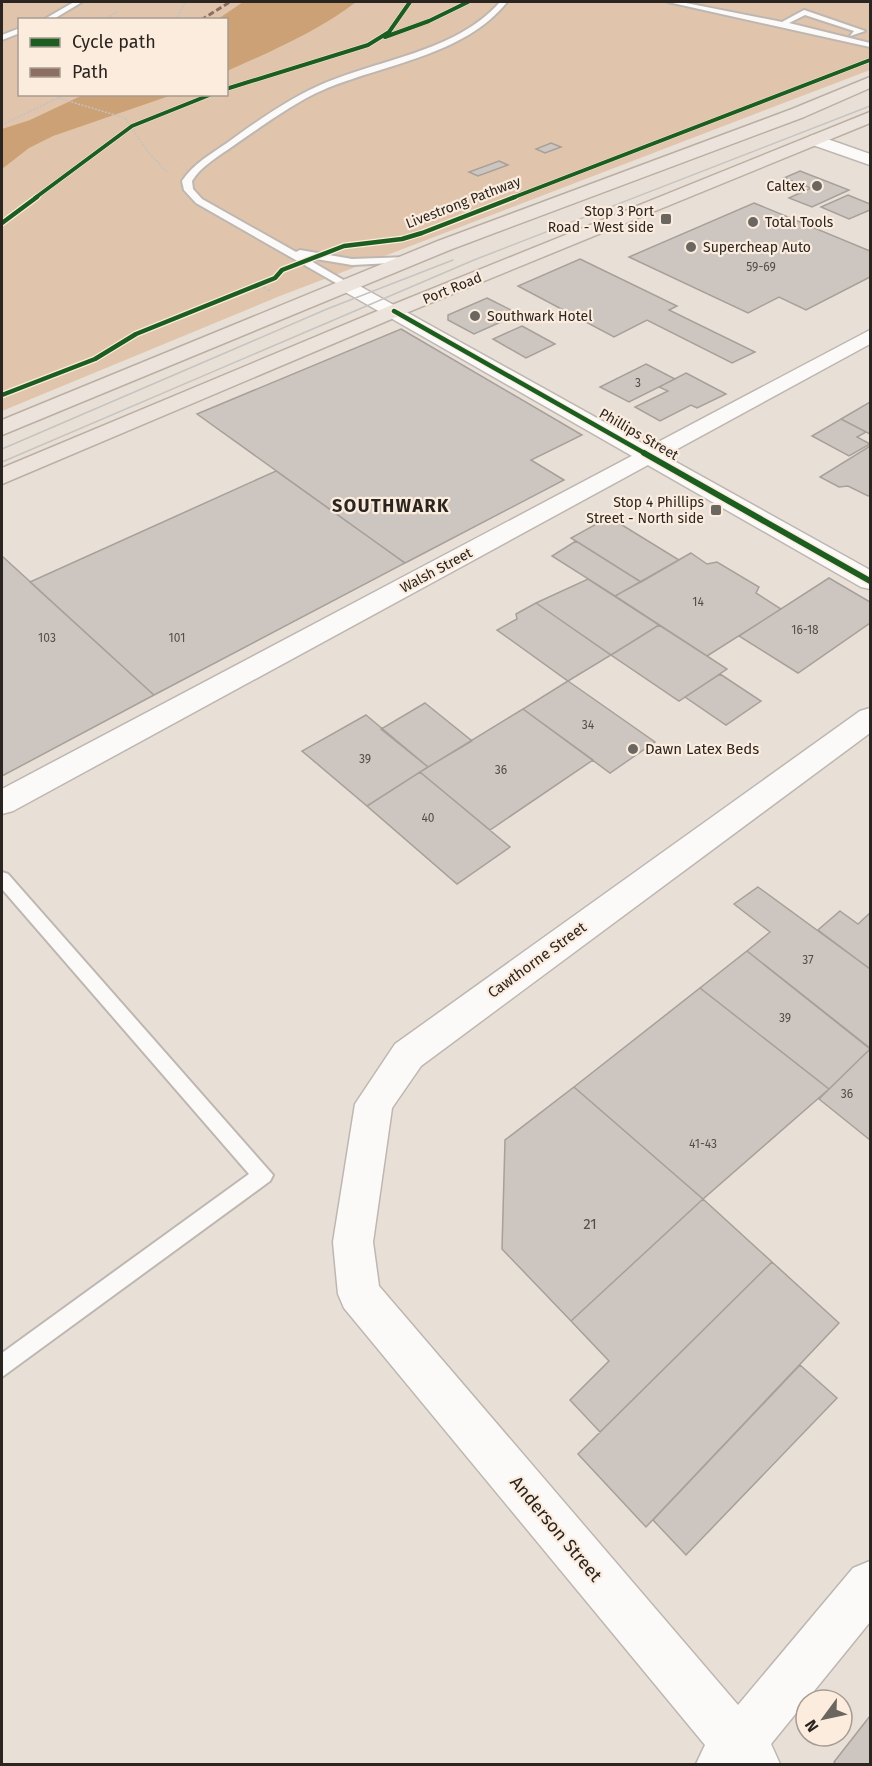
<svg xmlns="http://www.w3.org/2000/svg" width="872" height="1766" viewBox="0 0 872 1766" font-family="'Fira Sans',sans-serif">
  <style>
    .green { fill: #e0c5ac; fill-rule: evenodd }
    .water { fill: #cba175 }
    .building { fill: #cdc6c0; stroke: #a7a09a; stroke-width: 1.5 }
    .lines { fill: none; stroke-linecap: round; stroke-linejoin: round }
    .lane-casing { stroke: #beb7b1; stroke-width: 4 }
    .street-casing { stroke: #beb7b1; stroke-width: 3 }
    .secondary-casing { stroke: #beb7b1; stroke-width: 3 }
    .highway-casing { stroke: #bbafa4; stroke-width: 3 }
    .path-far1 { stroke: #c5c1bf; stroke-width: 1.5; stroke-dasharray: 2 1.5; stroke-linecap: butt }
    .path { stroke: #c5c1bf; stroke-width: 2; stroke-dasharray: 3 2; stroke-linecap: butt }
    .lane { fill: #fcfaf9; fill-rule: evenodd }
    .street { fill: #fcfaf9; fill-rule: evenodd }
    .secondary { fill: #fcfaf9; fill-rule: evenodd }
    .highway { fill: #ece4dc; fill-rule: evenodd }
    .tram { stroke: #c6c4c1; stroke-width: 1.5 }
    .quiet { stroke: #8d6e63; stroke-width: 3; stroke-dasharray: 6 3; stroke-linecap: butt }
    .cycleway-far2-casing { stroke: #fbecde; stroke-width: 5 }
    .cycleway-far1-casing { stroke: #fbecde; stroke-width: 7 }
    .cycleway-casing { stroke: #fbecde; stroke-width: 9 }
    .cycleway-far2 { stroke: #1b5e20; stroke-width: 4 }
    .cycleway-far1 { stroke: #1b5e20; stroke-width: 4.5 }
    .cycleway { stroke: #1b5e20; stroke-width: 6 }
    .poi-dot { fill: #6c6660; stroke: #fbecde; stroke-width: 2 }
    .labels { text-anchor: middle; stroke-width: 4.5; stroke-linejoin: round; paint-order: stroke }
    .number-label { font-size: 12px; fill: #534d48 }
    .far-poi-label { font-size: 14px; fill: #2a2520; stroke: #fbecde; text-anchor: end }
    .far-street-label { font-size: 14px; fill: #2a2520; stroke: #fbecde }
    .poi-label { font-size: 15px; fill: #2a2520; stroke: #fbecde; text-anchor: start }
    .street-label { font-size: 15px; fill: #2a2520; stroke: #fbecde }
    .near-number-label { font-size: 15px; fill: #534d48 }
    .far-district-label { font-size: 18px; font-weight: bold; letter-spacing: 1.5px; fill: #2a2520; stroke: #fbecde }
    .near-street-label { font-size: 18px; fill: #2a2520; stroke: #fbecde }
  </style>
  <rect width="100%" height="100%" fill="#e8dfd7"/>
  <path class="green" d="M 2,2 L 870,2 L 870,70 L 280,296 L 2,411 ZM 20,20 L 226,20 L 226,94 L 20,94 Z"/>
  <path class="water" d="M 243,2 L 356,2 C 318,31 270,52 227,71 L 226,20 L 218,19 Z
    M 83,95 L 172,95 L 53,136 L 29,148 L 2,169 L 2,129 L 30,120 Z"/>
  <path class="building" d="M 551,143 L 561,147 L 545,153 L 536,149 Z
    M 499,161 L 508,165 L 478,176 L 469,172 Z
    M 800,171 L 849,190 L 812,207 L 789,198 L 811,188 L 784,178 Z
    M 848,195 L 870,204 L 870,210 L 849,219 L 821,207 Z
    M 754,203 L 870,251 L 870,277 L 806,310 L 779,297 L 748,313 L 629,257 Z
    M 580,259 L 677,306 L 669,310 L 755,352 L 732,363 L 647,320 L 614,337 L 518,286 Z
    M 487,298 L 513,311 L 495,319 L 501,322 L 474,334 L 448,320 L 448,315 Z
    M 522,326 L 555,344 L 526,358 L 493,339 Z
    M 401,329 L 582,435 L 531,460 L 564,480 L 405,563 L 197,414 Z
    M 646,364 L 675,379 L 629,402 L 600,387 Z
    M 686,373 L 726,394 L 697,408 L 691,405 L 660,421 L 635,407 L 668,391 L 659,387 Z
    M 870,402 L 870,434 L 841,419 Z
    M 841,419 L 866,432 L 857,437 L 870,444 L 849,456 L 812,436 Z
    M 870,446 L 870,495 L 868,496 L 848,486 L 839,487 L 820,477 Z
    M 276,471 L 405,563 L 154,695 L 30,582 Z
    M 609,517 L 679,560 L 641,582 L 571,538 Z
    M 576,541 L 641,582 L 615,596 L 552,556 Z
    M 691,553 L 707,564 L 717,562 L 759,587 L 756,593 L 781,609 L 707,656 L 615,596 Z
    M 2,556 L 154,695 L 2,776 Z
    M 829,578 L 870,602 L 870,623 L 798,673 L 739,636 Z
    M 588,579 L 659,625 L 611,655 L 536,603 Z
    M 536,603 L 611,655 L 568,681 L 497,630 L 517,619 L 516,614 Z
    M 659,625 L 707,656 L 727,669 L 679,701 L 611,655 Z
    M 720,674 L 761,701 L 726,725 L 685,697 Z
    M 568,681 L 655,742 L 610,773 L 523,709 Z
    M 425,703 L 472,741 L 428,767 L 381,729 Z
    M 523,709 L 593,760 L 490,830 L 420,772 Z
    M 366,715 L 428,767 L 367,806 L 302,751 Z
    M 420,772 L 510,847 L 457,884 L 367,806 Z
    M 758,887 L 870,969 L 870,1048 L 747,951 L 770,932 L 734,904 Z
    M 840,911 L 858,924 L 870,913 L 870,969 L 818,930 Z
    M 747,951 L 870,1049 L 829,1089 L 700,988 Z
    M 700,988 L 829,1089 L 703,1199 L 574,1087 Z
    M 870,1049 L 870,1140 L 819,1099 Z
    M 574,1087 L 703,1199 L 571,1321 L 502,1249 L 505,1140 Z
    M 703,1199 L 772,1262 L 600,1432 L 570,1400 L 609,1361 L 571,1321 Z
    M 772,1262 L 839,1323 L 646,1527 L 578,1454 Z
    M 800,1365 L 837,1398 L 686,1555 L 653,1520 Z
    M 870,1716 L 870,1764 L 836,1764 L 834,1762 Z"/>
  <g class="lines">
    <g class="lane-casing">
      <path id="lane" d="M 74,2 L 82,2 L 52,20 L 43,20 Z
        M 500,2 L 507,2 C 464,56 383,64 323,90 C 296,101 258,129 233,146 C 219,156 201,166 192,181 L 193,189 L 202,199 L 296,252 L 300,250 L 352,259 L 409,257 L 414,260 L 412,262 L 352,265 L 304,257 L 352,285 L 343,287 L 196,203 L 184,190 L 182,181 C 193,164 211,154 227,143 C 253,124 287,100 316,87 C 376,59 454,54 500,2 Z
        M 668,2 L 681,2 L 782,22 L 804,10 L 865,31 L 850,36 L 854,31 L 805,15 L 789,23 L 870,43 L 870,47 Z
        M 20,28 L 20,33 L 2,40 L 2,35 Z
        M 2,872 L 8,874 L 273,1175 L 270,1181 L 2,1377 L 2,1353 L 249,1174 L 2,889 Z"/>
    </g>
    <g class="street-casing">
      <path id="street" d="M 816,135 L 870,154 L 870,165 L 810,144 L 807,140 L 810,136 Z
        M 870,330 L 870,344 L 13,811 L 2,814 L 2,789 Z
        M 870,708 L 870,733 L 421,1066 L 392,1108 L 373,1242 L 379,1286 L 738,1705 L 853,1568 L 870,1561 L 870,1622 L 771,1744 L 780,1764 L 696,1764 L 705,1745 L 344,1308 L 338,1294 L 333,1242 L 355,1104 L 395,1044 L 860,711 Z"/>
    </g>
    <g class="secondary-casing">
      <path id="secondary" d="M 347,279 L 870,570 L 870,589 L 861,587 L 340,289 L 337,285 L 340,281 Z"/>
    </g>
    <g class="highway-casing">
      <path id="highway" d="M 870,77 L 870,88 L 804,117 L 452,249 L 2,435 L 2,420 L 438,241 L 792,109 Z
        M 870,112 L 870,123 L 401,315 L 2,484 L 2,468 L 387,307 Z"/>
    </g>
    <path class="path-far1" d="M 104,20 L 117,12
      M 176,20 L 185,2
      M 58,98 L 125,118 L 148,152 L 168,173
      M 2,125 L 66,94"/>
    <path class="path" d="M 259,284 L 270,291"/>
    <use href="#lane" class="lane"/>
    <use href="#street" class="street"/>
    <use href="#secondary" class="secondary"/>
    <use href="#highway" class="highway"/>
    <path class="tram" d="M 2,449 L 327,309 L 453,260
      M 2,462 L 474,260 L 870,106"/>
    <path class="quiet" d="M 201,20 L 230,2"/>
    <g class="cycleway-far2-casing">
      <path id="cycleway-far2" d="M 385,37 L 429,21 L 468,2
        M 226,89 L 368,45 L 389,32 L 410,2
        M 35,198 L 132,126 L 212,94
        M 512,198 L 870,60"/>
    </g>
    <g class="cycleway-far1-casing">
      <path id="cycleway-far1" d="M 2,223 L 37,197
        M 394,311 L 646,454
        M 2,395 L 95,359 L 136,334 L 275,278 L 282,270 L 344,246 L 402,239 L 422,233 L 515,197"/>
    </g>
    <g class="cycleway-casing">
      <path id="cycleway" d="M 644,453 L 870,581"/>
    </g>
    <use href="#cycleway-far2" class="cycleway-far2"/>
    <use href="#cycleway-far1" class="cycleway-far1"/>
    <use href="#cycleway" class="cycleway"/>
  </g>
  <g class="poi-dot">
    <circle cx="817" cy="186" r="6"/>
    <rect x="660" y="213" width="12" height="12" rx="3"/>
    <circle cx="753" cy="222" r="6"/>
    <circle cx="691" cy="247" r="6"/>
    <circle cx="475" cy="316" r="6"/>
    <rect x="710" y="504" width="12" height="12" rx="3"/>
    <circle cx="633" cy="749" r="6"/>
  </g>
  <g class="labels">
    <g class="number-label">
      <text x="761" y="271">59-69</text>
      <text x="638" y="387">3</text>
      <text x="698" y="606">14</text>
      <text x="805" y="634">16-18</text>
      <text x="47" y="642">103</text>
      <text x="177" y="642">101</text>
      <text x="588" y="729">34</text>
      <text x="365" y="763">39</text>
      <text x="501" y="774">36</text>
      <text x="428" y="822">40</text>
      <text x="808" y="964">37</text>
      <text x="785" y="1022">39</text>
      <text x="847" y="1098">36</text>
      <text x="703" y="1148">41-43</text>
    </g>
    <g class="far-poi-label">
      <text x="805" y="191">Caltex</text>
      <text x="654" y="216">Stop 3 Port<tspan x="654" dy="16">Road - West side</tspan></text>
      <text x="765" y="227" text-anchor="start">Total Tools</text>
      <text x="703" y="252" text-anchor="start">Supercheap Auto</text>
      <text x="487" y="321" text-anchor="start">Southwark Hotel</text>
      <text x="704" y="507">Stop 4 Phillips<tspan x="704" dy="16">Street - North side</tspan></text>
    </g>
    <g class="far-street-label">
      <text transform="translate(463 202) rotate(-21)" y="5">Livestrong Pathway</text>
      <text transform="translate(452 288) rotate(-22)" y="5">Port Road</text>
      <text transform="translate(639 434) rotate(30)" y="5">Phillips Street</text>
      <text transform="translate(436 570) rotate(-28)" y="5">Walsh Street</text>
    </g>
    <g class="poi-label">
      <text x="645" y="754">Dawn Latex Beds</text>
    </g>
    <g class="street-label">
      <text transform="translate(537 960) rotate(-36)" y="5">Cawthorne Street</text>
    </g>
    <g class="near-number-label">
      <text x="590" y="1229">21</text>
    </g>
    <g class="far-district-label">
      <text x="391" y="512">SOUTHWARK</text>
    </g>
    <g class="near-street-label">
      <text transform="translate(556 1529) rotate(50)" y="6">Anderson Street</text>
    </g>
  </g>
  <rect width="872" height="1766" fill="none" stroke="#2a2520" stroke-width="6"/>
  <rect x="18" y="18" width="210" height="78" fill="#fbecde" stroke="#a79c92" stroke-width="1.5"/>
  <rect x="30" y="38" width="30" height="9" fill="#1b5e20" stroke="#a79c92" stroke-width="1.5"/>
  <text x="72" y="48" font-size="18" fill="#2a2520">Cycle path</text>
  <rect x="30" y="68" width="30" height="9" fill="#8d6e63" stroke="#a79c92" stroke-width="1.5"/>
  <text x="72" y="78" font-size="18" fill="#2a2520">Path</text>
  <g transform="translate(824 1718) rotate(237)"><circle r="28" fill="#fbecde" stroke="#a79c92" stroke-width="1.5"/>
  <path d="M0-4.5L10 22L0 15L-10 22Z" fill="#6c6660"/>
  <text y="-9" font-size="16" font-weight="bold" text-anchor="middle" fill="#2a2520">N</text>
  </g>
</svg>
